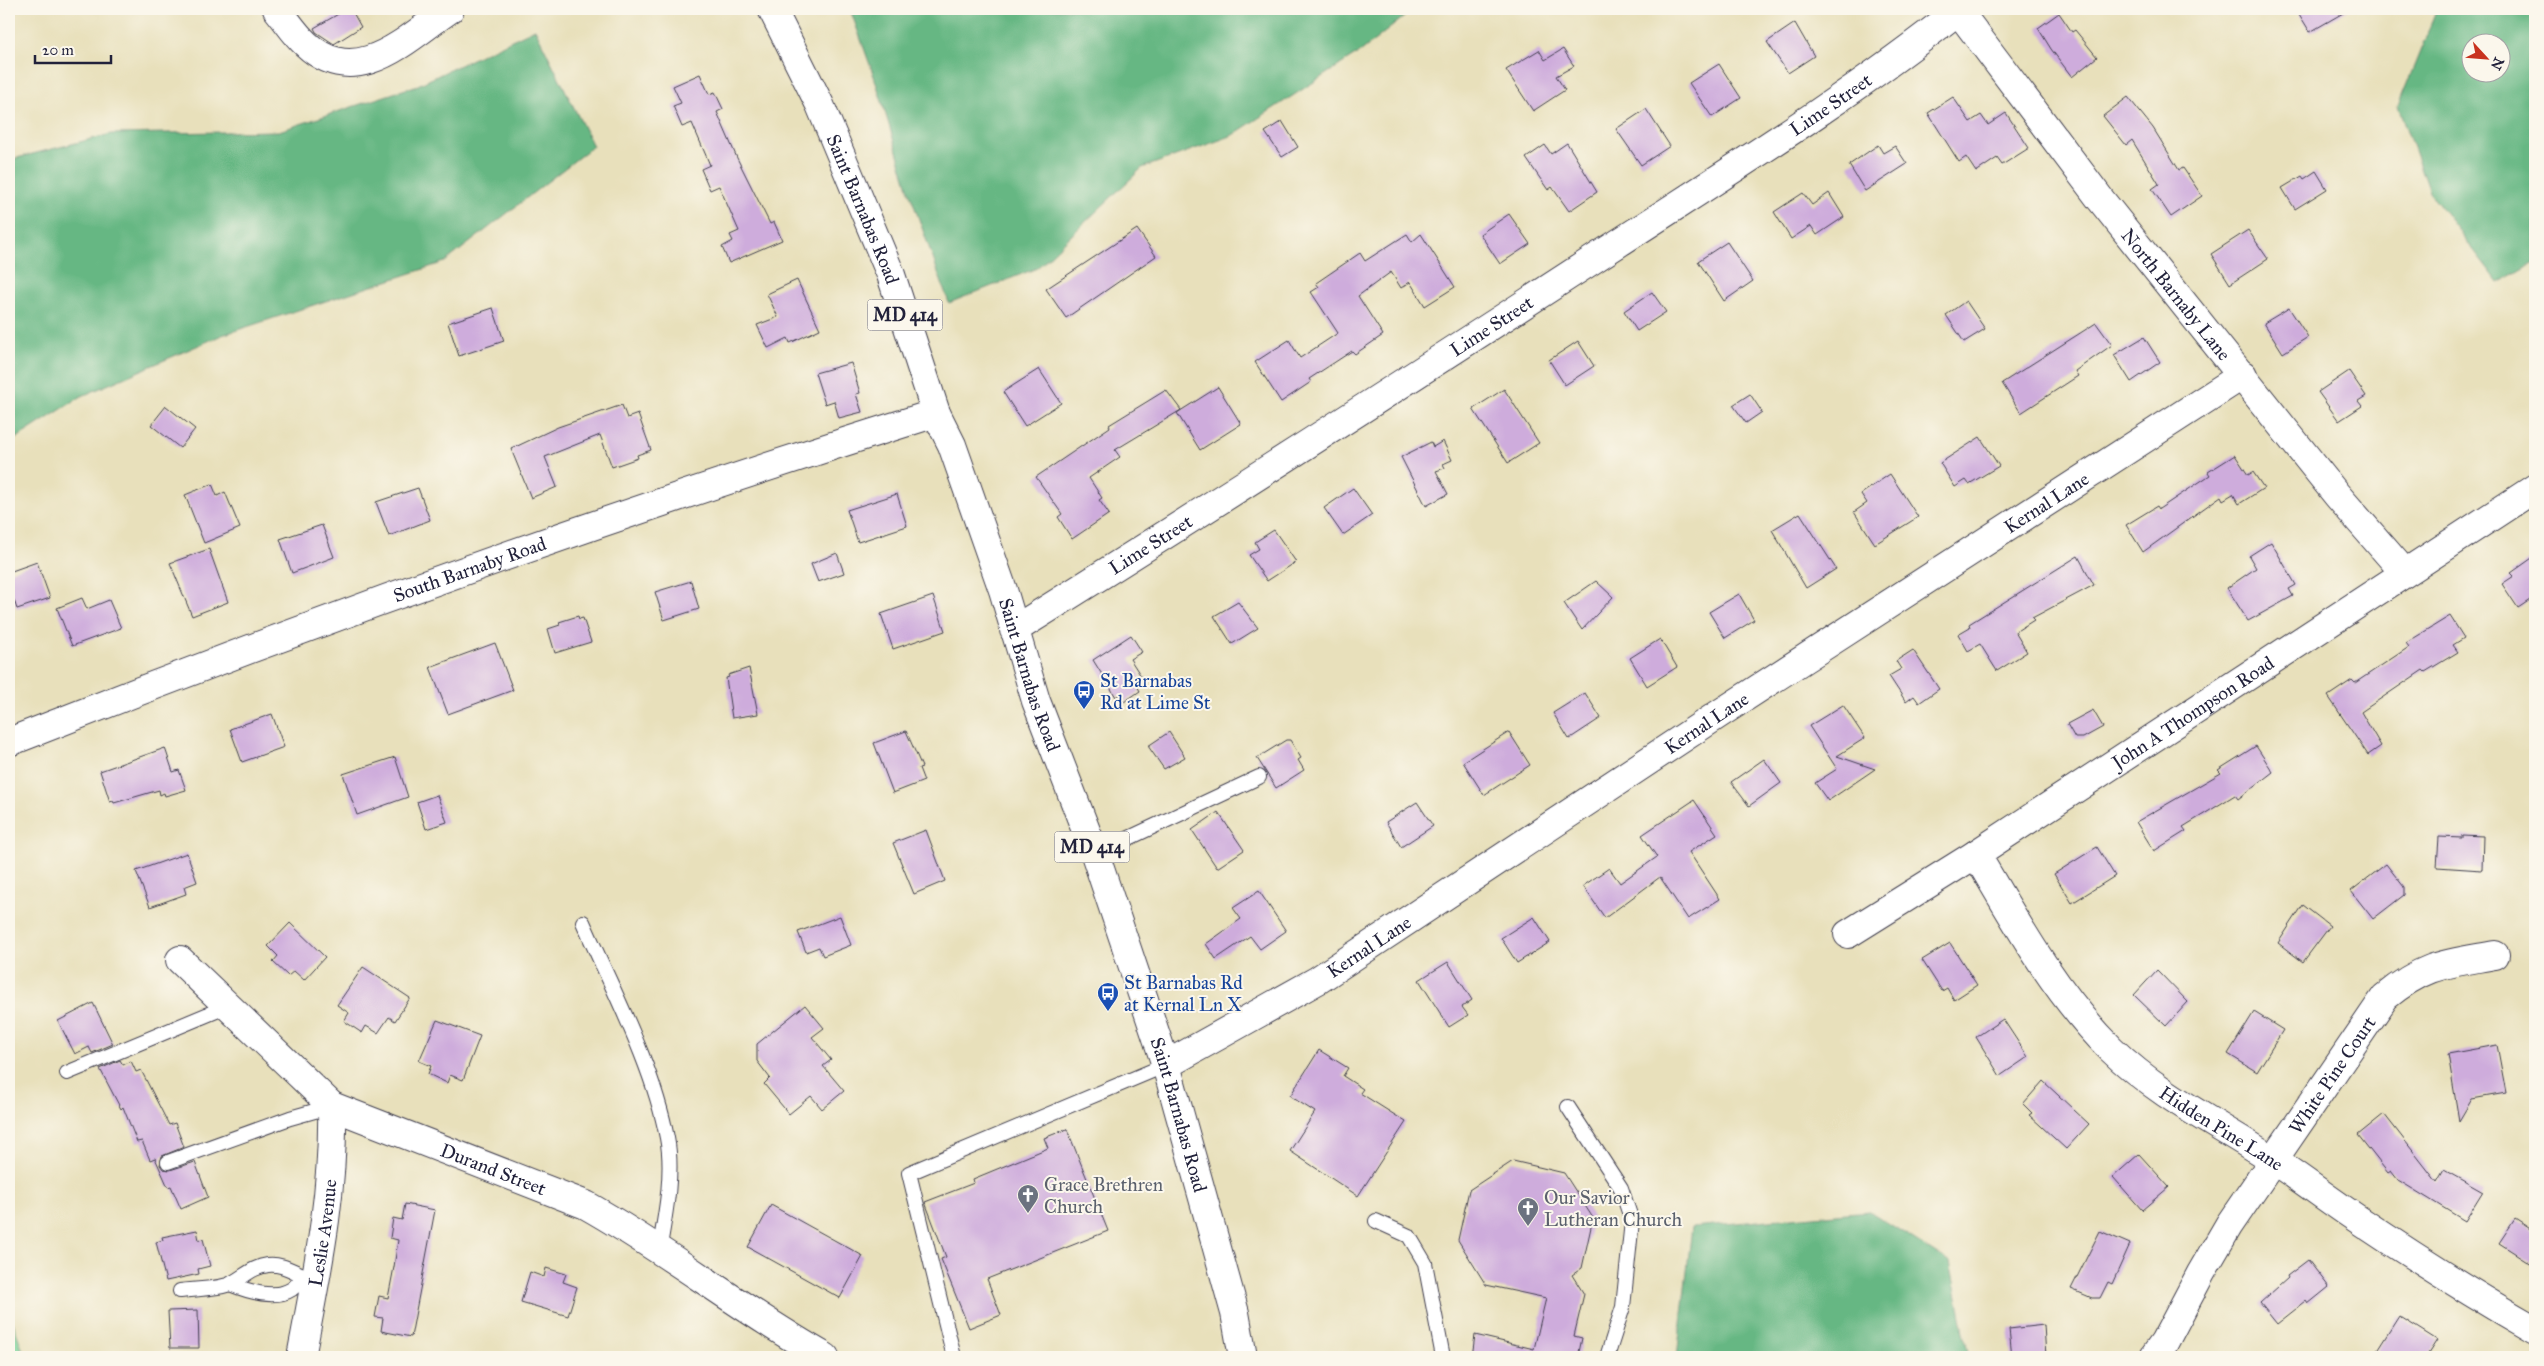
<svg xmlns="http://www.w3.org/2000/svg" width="2544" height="1366" viewBox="0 0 2544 1366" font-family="'IM FELL Great Primer',serif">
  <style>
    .green { fill: #7ed69b; stroke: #507c6b }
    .forest { fill: #66b783; stroke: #446c5f; fill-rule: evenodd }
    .building { fill: #ceacdc }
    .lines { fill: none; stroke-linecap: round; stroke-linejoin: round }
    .lane-casing { stroke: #403e4e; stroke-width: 16 }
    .street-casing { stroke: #403e4e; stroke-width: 30 }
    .primary-casing { stroke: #403e4e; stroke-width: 30 }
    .lane { stroke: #fff; stroke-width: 14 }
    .street { stroke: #fff; stroke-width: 28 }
    .primary { stroke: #fff; stroke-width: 28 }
    .labels { text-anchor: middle; stroke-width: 4; stroke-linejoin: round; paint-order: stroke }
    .shield { fill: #fbf7ec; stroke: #636270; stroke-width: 1 }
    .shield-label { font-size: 18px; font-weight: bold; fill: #22223b }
    .street-label { font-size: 19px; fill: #22223b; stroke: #fbf7ec }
    .transit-label { font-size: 19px; fill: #164399; stroke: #fbf7ec; text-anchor: start }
    .worship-label { font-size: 19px; fill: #5b616d; stroke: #fbf7ec; text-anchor: start }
  </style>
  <rect width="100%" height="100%" fill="#fbf7ec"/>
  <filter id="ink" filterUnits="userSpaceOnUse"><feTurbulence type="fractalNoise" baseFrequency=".02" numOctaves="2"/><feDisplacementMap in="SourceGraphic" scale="10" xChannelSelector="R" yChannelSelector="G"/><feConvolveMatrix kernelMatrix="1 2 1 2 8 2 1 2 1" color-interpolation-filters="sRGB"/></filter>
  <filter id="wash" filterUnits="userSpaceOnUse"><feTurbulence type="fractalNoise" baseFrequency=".0096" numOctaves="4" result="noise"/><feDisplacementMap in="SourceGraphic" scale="20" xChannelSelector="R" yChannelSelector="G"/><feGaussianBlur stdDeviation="1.12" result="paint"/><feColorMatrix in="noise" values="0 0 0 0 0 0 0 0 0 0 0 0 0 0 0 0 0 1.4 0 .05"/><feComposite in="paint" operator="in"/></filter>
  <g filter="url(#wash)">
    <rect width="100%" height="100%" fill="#e8e0bb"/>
    <path class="green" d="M 9,1311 L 25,1357 L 9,1357 Z"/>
    <path class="forest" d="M 850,9 L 1414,9 L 1360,52 L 1231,136 L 1142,168 L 1037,268 L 949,303 L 910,194 L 875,79 Z
      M 2437,9 L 2535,9 L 2535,262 L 2499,283 L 2429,192 L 2398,106 ZM 2472,42 L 2502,42 L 2502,72 L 2472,72 Z
      M 535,29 L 593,146 L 445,262 L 222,335 L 82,396 L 9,443 L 9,160 L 111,134 L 279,131 L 418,85 Z
      M 1869,1211 L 1950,1262 L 1969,1357 L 1677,1357 L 1692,1227 Z"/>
    <g id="blocks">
      <path class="building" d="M 347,9 L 351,9 L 361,27 L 334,44 L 316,32 L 314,28 Z
        M 2296,9 L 2350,9 L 2310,32 Z
        M 2059,13 L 2072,32 L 2075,30 L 2097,57 L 2072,77 L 2051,49 L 2038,28 Z
        M 1795,23 L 1814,56 L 1788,73 L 1767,42 Z
        M 1563,49 L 1574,66 L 1556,76 L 1565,90 L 1533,111 L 1506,70 L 1539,50 L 1545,60 Z
        M 1719,64 L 1741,98 L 1712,117 L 1689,83 Z
        M 700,74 L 709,94 L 715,92 L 723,109 L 717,112 L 737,158 L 770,224 L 774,222 L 782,240 L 729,263 L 722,247 L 733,241 L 730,235 L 739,231 L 719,186 L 710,190 L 701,169 L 710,165 L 692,123 L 682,127 L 673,106 L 681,103 L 673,86 Z
        M 1953,97 L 1970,122 L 1981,115 L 1988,125 L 2006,113 L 2029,148 L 2002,165 L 1997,158 L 1976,172 L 1966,157 L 1959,162 L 1928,113 Z
        M 2128,97 L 2153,128 L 2179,170 L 2183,168 L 2202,196 L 2171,217 L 2152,189 L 2159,184 L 2132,140 L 2126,145 L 2103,116 Z
        M 1646,109 L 1670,146 L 1641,165 L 1616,129 Z
        M 1282,121 L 1298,147 L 1282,157 L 1265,132 Z
        M 1567,143 L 1597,192 L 1569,211 L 1552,187 L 1548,190 L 1526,158 L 1545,145 L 1551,154 Z
        M 1878,145 L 1883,153 L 1895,146 L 1907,164 L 1865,191 L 1849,165 Z
        M 2316,171 L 2327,189 L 2295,209 L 2282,188 L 2302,176 L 2304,179 Z
        M 1803,193 L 1812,205 L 1829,193 L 1844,217 L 1817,235 L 1811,226 L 1791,239 L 1774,212 Z
        M 1509,214 L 1530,244 L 1500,264 L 1480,234 Z
        M 1137,229 L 1156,256 L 1066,318 L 1046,289 Z
        M 2248,230 L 2268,259 L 2230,284 L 2211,254 Z
        M 1407,234 L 1412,242 L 1421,234 L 1455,287 L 1425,306 L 1410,282 L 1401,288 L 1391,272 L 1358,296 L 1383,335 L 1355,354 L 1352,351 L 1309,379 L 1311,382 L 1281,402 L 1255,362 L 1289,340 L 1300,358 L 1338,333 L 1311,292 L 1319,287 L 1316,283 L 1360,253 L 1365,261 Z
        M 1727,242 L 1753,281 L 1724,301 L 1698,261 Z
        M 797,280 L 820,329 L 790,343 L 788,338 L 768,348 L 757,325 L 778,317 L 767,294 Z
        M 1652,292 L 1666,312 L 1637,331 L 1624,311 Z
        M 1966,301 L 1985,329 L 1964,342 L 1946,315 Z
        M 493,308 L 504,341 L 459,356 L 448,323 Z
        M 2289,308 L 2308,337 L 2283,353 L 2264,323 Z
        M 2096,323 L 2112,345 L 2075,371 L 2078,376 L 2021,413 L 2002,383 Z
        M 2144,337 L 2160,362 L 2131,382 L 2114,355 Z
        M 1578,341 L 1594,366 L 1565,385 L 1549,360 Z
        M 851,363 L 860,393 L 856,394 L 862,412 L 839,418 L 834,401 L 825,404 L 815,373 Z
        M 1039,369 L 1061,403 L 1025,426 L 1003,392 Z
        M 2349,371 L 2366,396 L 2358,401 L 2362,406 L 2339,421 L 2318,392 Z
        M 1218,387 L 1241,424 L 1200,450 L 1177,413 Z
        M 1504,389 L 1539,443 L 1508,463 L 1473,409 Z
        M 1166,390 L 1181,410 L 1115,450 L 1120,457 L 1089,478 L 1102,498 L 1099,500 L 1109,514 L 1072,539 L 1058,517 L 1062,514 L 1036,477 L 1110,427 L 1109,425 Z
        M 1750,394 L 1762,412 L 1746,423 L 1733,405 Z
        M 622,405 L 627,418 L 638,414 L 651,450 L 637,455 L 638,458 L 612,467 L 600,435 L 545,457 L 557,487 L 531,498 L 511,449 L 558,427 Z
        M 166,406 L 195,429 L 180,448 L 151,425 Z
        M 1980,437 L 1999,466 L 1969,484 L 1966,480 L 1955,487 L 1940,463 Z
        M 1443,441 L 1452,460 L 1443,464 L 1445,468 L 1436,471 L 1448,494 L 1426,506 L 1401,457 L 1431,442 L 1433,447 Z
        M 2235,455 L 2248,475 L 2253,472 L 2264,488 L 2239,504 L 2233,494 L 2223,500 L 2221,496 L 2143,552 L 2126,525 L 2157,506 L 2159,509 L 2210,475 L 2208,472 Z
        M 1890,474 L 1918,517 L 1875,544 L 1854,512 L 1867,503 L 1861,494 Z
        M 212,484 L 217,496 L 225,492 L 240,528 L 204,543 L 185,495 Z
        M 418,488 L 430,520 L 389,536 L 376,502 Z
        M 1353,488 L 1372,515 L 1343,535 L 1324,508 Z
        M 897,494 L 907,526 L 858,542 L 847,510 Z
        M 1800,513 L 1836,569 L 1806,588 L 1772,530 Z
        M 322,525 L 334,557 L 292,573 L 280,539 Z
        M 1274,530 L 1296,562 L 1267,581 L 1249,555 L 1259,549 L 1255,542 Z
        M 2271,542 L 2296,585 L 2289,589 L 2293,596 L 2248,621 L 2227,588 L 2256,568 L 2249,556 Z
        M 209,549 L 228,602 L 192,616 L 170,563 Z
        M 837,553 L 844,573 L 818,582 L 811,564 Z
        M 2078,556 L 2094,585 L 2032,618 L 2034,620 L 2015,632 L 2027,652 L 1997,671 L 1980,644 L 1968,651 L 1958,634 L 1970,627 L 1969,624 Z
        M 2535,556 L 2535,608 L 2530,600 L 2518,608 L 2502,584 L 2514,576 L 2511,573 Z
        M 37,562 L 50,598 L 17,609 L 9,586 L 9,572 Z
        M 691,581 L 699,609 L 664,620 L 655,592 Z
        M 1596,581 L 1613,597 L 1582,630 L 1564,603 Z
        M 1739,594 L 1754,620 L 1725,638 L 1709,612 Z
        M 933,596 L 945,631 L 893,649 L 881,614 Z
        M 82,598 L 87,609 L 109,600 L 121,628 L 72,646 L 57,608 Z
        M 1238,602 L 1258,628 L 1232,644 L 1214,616 Z
        M 578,616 L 579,619 L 583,618 L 591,642 L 555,653 L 548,629 L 560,625 L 559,622 Z
        M 2450,616 L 2464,638 L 2453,645 L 2458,652 L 2425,672 L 2423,670 L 2361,712 L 2381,746 L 2368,755 L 2328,696 L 2352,680 L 2355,683 L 2409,647 L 2406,643 Z
        M 1131,635 L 1142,652 L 1130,659 L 1141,676 L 1139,677 L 1140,680 L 1136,684 L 1140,691 L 1124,702 L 1119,695 L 1116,697 L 1093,660 Z
        M 1660,639 L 1677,667 L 1647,686 L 1630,658 Z
        M 495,643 L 513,690 L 448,714 L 430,667 Z
        M 1913,650 L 1939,689 L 1919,703 L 1914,696 L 1906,702 L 1889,676 L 1901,669 L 1896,661 Z
        M 749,668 L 758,714 L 732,718 L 726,678 L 729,677 L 728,675 Z
        M 1585,693 L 1601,718 L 1569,739 L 1553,713 Z
        M 1843,705 L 1865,738 L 1837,756 L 1875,769 L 1828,801 L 1815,783 L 1837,769 L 1809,726 Z
        M 2093,710 L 2103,727 L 2083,738 L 2075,738 L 2067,724 Z
        M 272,714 L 284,747 L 242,762 L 230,729 Z
        M 906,731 L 922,767 L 919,768 L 924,781 L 893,793 L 874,743 Z
        M 1169,732 L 1185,757 L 1164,769 L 1148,746 Z
        M 1509,732 L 1530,765 L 1484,795 L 1463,762 Z
        M 1286,740 L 1290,740 L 1301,758 L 1298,760 L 1304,770 L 1276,788 L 1257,758 Z
        M 2256,746 L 2273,772 L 2238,799 L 2235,795 L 2183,827 L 2186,831 L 2154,851 L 2136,822 L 2221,773 L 2218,770 Z
        M 165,748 L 173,772 L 179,770 L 186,790 L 165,796 L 164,793 L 160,795 L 159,790 L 114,803 L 113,801 L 110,802 L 100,771 Z
        M 395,757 L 408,797 L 357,815 L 343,774 Z
        M 1764,759 L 1781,783 L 1749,806 L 1731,782 Z
        M 437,795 L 447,822 L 426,829 L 417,802 Z
        M 1694,800 L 1717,834 L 1689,852 L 1720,899 L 1688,919 L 1660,877 L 1605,918 L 1583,886 L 1609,868 L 1620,883 L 1657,857 L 1642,835 Z
        M 1417,802 L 1433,826 L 1401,847 L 1386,822 Z
        M 1218,812 L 1244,850 L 1217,868 L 1192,830 Z
        M 926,830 L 945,881 L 914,894 L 893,843 Z
        M 2462,835 L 2483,836 L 2482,870 L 2437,867 L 2439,837 L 2462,838 Z
        M 2097,847 L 2115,876 L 2072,903 L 2054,874 Z
        M 187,853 L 197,882 L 184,887 L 186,894 L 150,907 L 136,871 Z
        M 2386,864 L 2404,887 L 2404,895 L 2373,919 L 2351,891 Z
        M 1259,891 L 1286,931 L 1260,949 L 1250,936 L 1216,959 L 1206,944 L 1241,919 L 1233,908 Z
        M 2303,905 L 2330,926 L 2303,962 L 2278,943 Z
        M 840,916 L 851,945 L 823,956 L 819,947 L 806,952 L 798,932 Z
        M 1534,917 L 1550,942 L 1517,963 L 1501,938 Z
        M 290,923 L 325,957 L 304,980 L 294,971 L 288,976 L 273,962 L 278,956 L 268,946 Z
        M 1950,943 L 1977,985 L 1954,1000 L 1947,988 L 1942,991 L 1922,960 Z
        M 1448,962 L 1472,1000 L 1462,1007 L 1468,1015 L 1449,1027 L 1419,980 Z
        M 363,967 L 410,998 L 395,1021 L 389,1017 L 378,1033 L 366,1026 L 362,1033 L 344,1021 L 349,1013 L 337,1005 Z
        M 2157,970 L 2188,1002 L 2166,1026 L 2134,995 Z
        M 93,1003 L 113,1044 L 92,1053 L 89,1047 L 75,1054 L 58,1021 Z
        M 805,1005 L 824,1028 L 812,1037 L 831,1060 L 823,1066 L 844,1091 L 822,1109 L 811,1096 L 789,1114 L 764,1084 L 770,1078 L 757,1061 L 757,1044 Z
        M 2254,1012 L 2283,1030 L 2257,1072 L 2228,1054 Z
        M 2003,1019 L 2028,1057 L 2000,1076 L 1976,1037 Z
        M 437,1020 L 480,1036 L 463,1080 L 450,1075 L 447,1083 L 428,1074 L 431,1066 L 419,1061 Z
        M 2497,1045 L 2506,1093 L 2472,1099 L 2459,1121 L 2448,1054 Z
        M 1319,1050 L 1348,1068 L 1343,1076 L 1363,1089 L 1360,1093 L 1406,1122 L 1358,1196 L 1290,1151 L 1315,1112 L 1290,1096 Z
        M 120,1060 L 123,1065 L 131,1061 L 136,1072 L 141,1070 L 169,1125 L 175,1123 L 184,1147 L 162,1156 L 160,1165 L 163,1169 L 170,1170 L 195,1162 L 208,1197 L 181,1209 L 171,1186 L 168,1187 L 155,1158 L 150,1160 L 142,1141 L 137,1142 L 123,1107 L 121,1109 L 100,1069 Z
        M 2043,1081 L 2089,1124 L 2066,1149 L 2029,1115 L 2032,1113 L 2023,1104 Z
        M 2384,1114 L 2437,1182 L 2444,1170 L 2483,1192 L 2465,1221 L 2398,1180 L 2391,1171 L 2388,1173 L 2358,1135 Z
        M 1067,1129 L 1108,1231 L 987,1279 L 1001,1315 L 969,1328 L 941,1259 L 946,1257 L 925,1202 L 974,1183 L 973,1179 L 1048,1148 L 1044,1138 Z
        M 2139,1154 L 2169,1187 L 2142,1210 L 2113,1177 Z
        M 1513,1161 L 1564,1173 L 1593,1218 L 1582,1268 L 1572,1275 L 1584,1294 L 1574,1336 L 1582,1338 L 1578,1357 L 1472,1357 L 1475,1335 L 1534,1349 L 1546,1298 L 1486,1285 L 1458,1240 L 1469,1190 Z
        M 405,1204 L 435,1210 L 411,1337 L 381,1331 L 383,1318 L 375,1317 L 379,1296 L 388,1298 L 394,1267 L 398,1240 L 390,1238 L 393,1218 L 402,1220 Z
        M 771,1205 L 863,1256 L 840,1298 L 748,1247 Z
        M 2515,1219 L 2535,1232 L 2535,1266 L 2499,1243 Z
        M 197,1230 L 199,1240 L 203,1239 L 210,1266 L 198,1269 L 199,1274 L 166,1281 L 156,1242 L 163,1240 L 162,1237 Z
        M 2100,1231 L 2130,1244 L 2112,1284 L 2108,1282 L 2100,1298 L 2092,1298 L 2071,1289 Z
        M 2308,1260 L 2329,1287 L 2308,1304 L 2306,1301 L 2277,1324 L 2260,1303 L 2288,1278 L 2287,1276 Z
        M 546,1268 L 566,1274 L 563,1282 L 577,1287 L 568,1316 L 521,1302 L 530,1272 L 544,1277 Z
        M 198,1310 L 199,1348 L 170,1348 L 168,1311 Z
        M 2399,1316 L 2437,1340 L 2426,1357 L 2373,1357 Z
        M 2044,1325 L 2046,1357 L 2012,1357 L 2009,1329 Z"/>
    </g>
  </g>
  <g filter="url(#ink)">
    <use href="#blocks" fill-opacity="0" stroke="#403e4e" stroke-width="1"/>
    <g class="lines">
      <g class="lane-casing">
        <path id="lane" d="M 1095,854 L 1259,777
          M 583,922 C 613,991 653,1065 667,1138 C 674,1173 665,1217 659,1251
          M 67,1073 L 228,1006
          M 1568,1107 L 1621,1188 L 1632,1221 L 1623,1307 L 1607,1357
          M 168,1162 L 290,1118 L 332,1106
          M 1376,1221 L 1409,1236 L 1425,1263 L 1443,1357
          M 230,1284 C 247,1291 275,1300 292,1289 C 296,1286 300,1281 303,1277
          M 180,1291 C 193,1289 219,1289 230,1284 C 244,1277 252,1267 268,1265 C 287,1263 298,1277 316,1278
          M 954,1357 L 909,1173 L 1166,1065"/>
      </g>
      <g class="street-casing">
        <g id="street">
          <path d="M 277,9 C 287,21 295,34 306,44 C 357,92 408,37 450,9"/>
          <path id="s1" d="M 1957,9 L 2101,200 L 2337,495 L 2404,572"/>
          <path id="s2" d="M 1014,630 C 1209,508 1402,384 1594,259 C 1718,178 1845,101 1960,9"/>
          <path id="s3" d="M 9,742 C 314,621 623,511 936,413"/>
          <path id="s4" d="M 1976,854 C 2016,922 2055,993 2111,1049 C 2159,1096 2220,1125 2276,1162 C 2303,1180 2329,1200 2356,1218 C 2414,1257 2474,1295 2535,1330"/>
          <path id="s5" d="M 1848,934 L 1976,854 L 2535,488"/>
          <path id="s6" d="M 180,960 L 332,1106 L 586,1205 C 668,1251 743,1311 825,1357"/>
          <path id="s7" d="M 1166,1065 L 1318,980 L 1719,714 L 2243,375"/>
          <path id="s8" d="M 301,1357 C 317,1272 334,1194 332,1106"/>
          <path id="s9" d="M 2154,1357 L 2164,1343 L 2201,1273 L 2229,1225 L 2385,997 C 2425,964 2445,964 2495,955"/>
        </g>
      </g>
      <g class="primary-casing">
        <g id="primary">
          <path id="s10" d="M 772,9 L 820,105 L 891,275 L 936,413 L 952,445 L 1003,590 L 1036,701 L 1095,854 L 1166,1065 L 1235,1313 L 1243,1357"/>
        </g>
      </g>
      <use href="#lane" class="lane"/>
      <use href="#street" class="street"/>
      <use href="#primary" class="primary"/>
    </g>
  </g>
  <defs>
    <g id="bus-pin" transform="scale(1.125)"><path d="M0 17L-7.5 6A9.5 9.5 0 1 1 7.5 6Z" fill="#1a4fb4" stroke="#fbf7ec"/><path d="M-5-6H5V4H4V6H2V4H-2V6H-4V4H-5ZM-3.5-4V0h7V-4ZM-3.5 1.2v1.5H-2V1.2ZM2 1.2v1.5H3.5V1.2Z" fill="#fff"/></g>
    <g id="church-pin" transform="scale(1.125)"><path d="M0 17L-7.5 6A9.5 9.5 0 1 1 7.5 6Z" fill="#6b7280" stroke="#fbf7ec"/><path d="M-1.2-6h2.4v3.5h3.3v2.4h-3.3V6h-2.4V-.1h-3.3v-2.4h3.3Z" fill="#fff"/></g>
  </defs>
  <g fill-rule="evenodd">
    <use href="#bus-pin" x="1084" y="691"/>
    <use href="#bus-pin" x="1108" y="993"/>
    <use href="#church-pin" x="1028" y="1195"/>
    <use href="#church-pin" x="1528" y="1208"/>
  </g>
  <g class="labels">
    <g class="shield">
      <rect x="867.5" y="299.5" width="75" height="31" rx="4"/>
      <rect x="1054.5" y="831.5" width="75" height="31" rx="4"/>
    </g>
    <g class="shield-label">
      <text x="905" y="321">MD 414</text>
      <text x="1092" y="853">MD 414</text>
    </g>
    <g class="street-label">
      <text dy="7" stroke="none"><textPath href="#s2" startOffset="971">Lime Street</textPath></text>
      <text dy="7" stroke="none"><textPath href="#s10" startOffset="220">Saint Barnabas Road</textPath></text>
      <text dy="7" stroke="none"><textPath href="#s1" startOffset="360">North Barnaby Lane</textPath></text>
      <text dy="7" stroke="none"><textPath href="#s2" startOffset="566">Lime Street</textPath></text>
      <text dy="7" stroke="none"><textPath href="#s7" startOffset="1045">Kernal Lane</textPath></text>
      <text dy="7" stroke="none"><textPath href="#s2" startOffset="161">Lime Street</textPath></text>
      <text dy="7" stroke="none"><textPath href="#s3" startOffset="492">South Barnaby Road</textPath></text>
      <text dy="7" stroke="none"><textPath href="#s10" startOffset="715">Saint Barnabas Road</textPath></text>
      <text dy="7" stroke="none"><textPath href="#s5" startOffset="410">John A Thompson Road</textPath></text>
      <text dy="7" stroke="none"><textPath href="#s7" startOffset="640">Kernal Lane</textPath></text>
      <text dy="7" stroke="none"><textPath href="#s7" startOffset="235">Kernal Lane</textPath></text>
      <text dy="7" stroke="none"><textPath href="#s9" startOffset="334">White Pine Court</textPath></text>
      <text dy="7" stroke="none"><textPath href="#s10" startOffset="1180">Saint Barnabas Road</textPath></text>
      <text dy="7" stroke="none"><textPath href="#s4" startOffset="374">Hidden Pine Lane</textPath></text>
      <text dy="7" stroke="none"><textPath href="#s6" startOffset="384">Durand Street</textPath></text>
      <text dy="7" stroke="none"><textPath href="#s8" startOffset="126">Leslie Avenue</textPath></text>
    </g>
    <g class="transit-label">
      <text x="1100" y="687">St Barnabas<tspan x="1100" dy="22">Rd at Lime St</tspan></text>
      <text x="1124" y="989">St Barnabas Rd<tspan x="1124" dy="22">at Kernal Ln X</tspan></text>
    </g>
    <g class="worship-label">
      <text x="1044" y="1191">Grace Brethren<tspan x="1044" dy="22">Church</tspan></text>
      <text x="1544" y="1204">Our Savior<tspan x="1544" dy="22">Lutheran Church</tspan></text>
    </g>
  </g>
  <rect width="2544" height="1366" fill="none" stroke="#fbf7ec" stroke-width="30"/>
  <g transform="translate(2486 58) rotate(116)"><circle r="24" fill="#fbf7ec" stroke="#a4a2a5"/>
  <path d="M0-4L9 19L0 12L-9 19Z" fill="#c8321e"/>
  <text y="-8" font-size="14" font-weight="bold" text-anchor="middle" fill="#22223b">N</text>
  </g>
  <path d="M35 55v8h76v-8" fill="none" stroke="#22223b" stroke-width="2.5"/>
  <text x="42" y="55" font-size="15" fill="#22223b" stroke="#fbf7ec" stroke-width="4" paint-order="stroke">20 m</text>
</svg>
